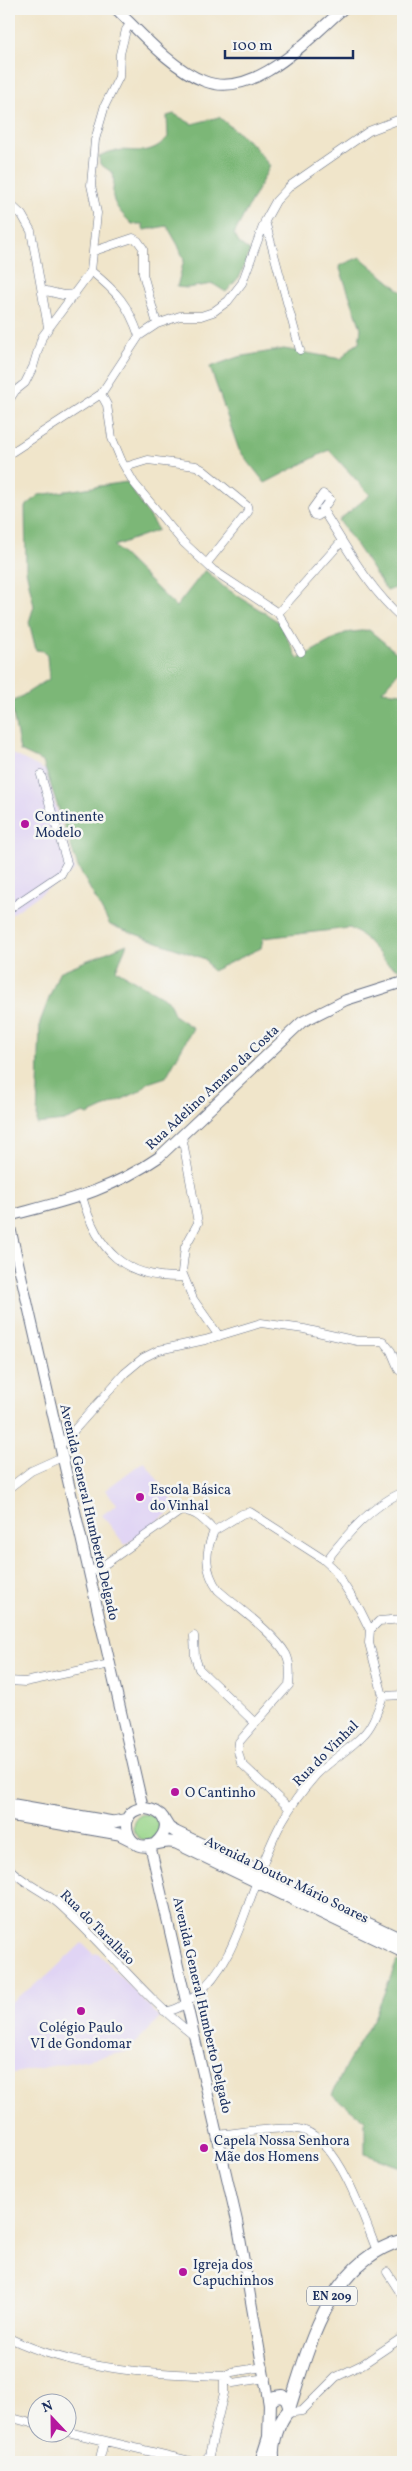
<svg xmlns="http://www.w3.org/2000/svg" width="412" height="2471" viewBox="0 0 412 2471" font-family="Vollkorn,serif">
  <style>
    .built { fill: #e0d4f4 }
    .green { fill: #9ad68b; stroke: #5a8274 }
    .forest { fill: #7bb777; stroke: #4b736a }
    .lines { fill: none; stroke-linecap: round; stroke-linejoin: round }
    .minor-casing { stroke: #666f84; stroke-width: 9 }
    .tertiary-casing { stroke: #666f84; stroke-width: 12 }
    .secondary-casing { stroke: #666f84; stroke-width: 13 }
    .primary-casing { stroke: #666f84; stroke-width: 14 }
    .minor { stroke: #fff; stroke-width: 8 }
    .tertiary { stroke: #fff; stroke-width: 10 }
    .secondary { stroke: #fff; stroke-width: 11 }
    .primary { stroke: #fff; stroke-width: 12 }
    .poi-dot { fill: #b5179e; stroke: #f6f6f2; stroke-width: 2 }
    .labels { text-anchor: middle; stroke-width: 5; stroke-linejoin: round; paint-order: stroke }
    .shield { fill: #f6f6f2; stroke: #5d6b8a; stroke-width: 1 }
    .shield-label { font-size: 12px; font-weight: bold; fill: #1b2f5e }
    .poi-label { font-size: 14px; fill: #1b2f5e; stroke: #f6f6f2; text-anchor: start }
    .street-label { font-size: 14px; fill: #1b2f5e; stroke: #f6f6f2 }
  </style>
  <rect width="100%" height="100%" fill="#f6f6f2"/>
  <filter id="ink" filterUnits="userSpaceOnUse"><feTurbulence type="fractalNoise" baseFrequency=".02" numOctaves="2"/><feDisplacementMap in="SourceGraphic" scale="10" xChannelSelector="R" yChannelSelector="G"/><feConvolveMatrix kernelMatrix="1 2 1 2 8 2 1 2 1" color-interpolation-filters="sRGB"/></filter>
  <filter id="wash" filterUnits="userSpaceOnUse"><feTurbulence type="fractalNoise" baseFrequency=".0096" numOctaves="4" result="noise"/><feDisplacementMap in="SourceGraphic" scale="20" xChannelSelector="R" yChannelSelector="G"/><feGaussianBlur stdDeviation="1.12" result="paint"/><feColorMatrix in="noise" values="0 0 0 0 0 0 0 0 0 0 0 0 0 0 0 0 0 1.4 0 .05"/><feComposite in="paint" operator="in"/></filter>
  <g filter="url(#wash)">
    <rect width="100%" height="100%" fill="#f0e5ca"/>
    <path class="built" d="M 9,752 L 45,770 L 75,870 L 9,916 Z
      M 144,1461 L 177,1507 L 125,1545 L 102,1515 L 117,1504 L 105,1490 Z
      M 82,1943 L 93,1954 L 98,1953 L 160,2018 L 126,2052 L 9,2074 L 9,2003 L 47,1976 Z"/>
    <path class="green" d="M133 1827a13 13 0 1 1 26 0a13 13 0 1 1-26 0Z"/>
    <path class="forest" d="M 174,114 L 192,124 L 219,117 L 253,145 L 270,166 L 234,234 L 239,243 L 250,251 L 240,276 L 226,292 L 213,284 L 187,288 L 177,287 L 184,260 L 178,245 L 167,226 L 144,230 L 142,224 L 132,224 C 125,217 115,208 113,197 C 112,189 115,182 113,173 L 100,164 L 99,157 C 125,140 144,164 168,137 L 167,116 Z
      M 360,257 L 403,293 L 403,585 L 387,591 L 339,520 L 370,495 L 329,450 L 265,483 L 239,450 L 210,367 L 238,357 L 284,349 L 341,359 L 351,348 L 359,343 L 361,328 L 339,266 Z
      M 127,482 L 158,530 L 114,546 L 176,607 L 205,570 L 224,587 L 279,622 L 298,659 L 345,633 L 369,630 L 403,658 L 403,667 L 382,691 L 403,693 L 403,971 L 388,964 L 364,937 L 350,928 L 263,938 L 261,948 L 212,971 L 205,959 L 110,925 L 78,867 L 43,762 L 20,751 L 11,703 L 49,679 L 47,656 L 44,651 L 36,650 L 29,622 L 34,606 L 26,570 L 25,507 L 39,495 Z
      M 127,944 L 116,970 L 168,1000 L 175,1016 L 193,1028 L 166,1077 L 148,1083 L 140,1091 L 88,1115 L 84,1113 L 64,1121 L 37,1124 L 40,1022 L 59,972 Z
      M 397,1961 L 403,1964 L 403,2168 L 365,2154 L 365,2120 L 332,2095 L 346,2065 L 375,2016 Z"/>
  </g>
  <g filter="url(#ink)">
    <g class="lines">
      <g class="minor-casing">
        <path id="minor" d="M 9,203 L 22,215 L 31,231 L 48,327
          M 265,221 L 300,350
          M 94,251 L 133,238 L 138,241 L 143,248 L 143,274 L 157,324
          M 91,271 C 117,292 128,304 139,336
          M 42,290 L 63,295 L 75,294
          M 101,394 L 107,405 L 112,438 L 122,462 L 134,483 L 182,541 L 213,570 L 278,613 L 301,652
          M 9,400 L 15,391 L 25,383 L 33,367 L 42,337 L 91,271 L 97,213 L 91,185 L 95,140 L 105,105 L 119,77 L 120,54 L 126,30 L 130,24
          M 9,454 L 101,394 L 139,336 L 157,324 L 180,316 L 201,316 L 213,312 L 228,301 L 242,283 L 265,221 L 276,201 L 291,185 L 369,131 L 403,118
          M 125,467 L 148,460 L 196,466 L 203,470 L 247,506 L 248,512 L 207,563
          M 323,494 L 330,499 L 318,516 L 314,515 L 312,509 Z
          M 322,509 C 347,548 368,588 403,619
          M 278,613 L 342,541
          M 9,909 L 61,874 L 67,863 L 41,775
          M 182,1136 L 198,1223 L 185,1247 L 182,1272 L 193,1299 L 219,1336
          M 82,1196 C 97,1251 124,1279 184,1277
          M 60,1446 L 125,1373 L 143,1358 L 159,1350 L 205,1340 L 261,1323 L 304,1329 L 357,1341 L 383,1341 L 391,1351 L 399,1370
          M 9,1488 L 31,1471 L 62,1457
          M 214,1531 C 205,1552 204,1570 218,1590 C 237,1607 274,1633 286,1654 C 291,1663 290,1676 289,1685 L 239,1742 L 238,1751 L 241,1763 L 289,1808
          M 214,1531 L 242,1514 L 250,1512 L 323,1559 L 333,1568 L 360,1610 L 370,1630 L 369,1643 L 383,1696
          M 326,1561 C 347,1534 371,1506 403,1492
          M 89,1571 L 98,1569 L 179,1512 C 194,1508 205,1521 214,1531
          M 370,1630 L 379,1621 L 403,1619
          M 194,1636 L 195,1657 L 199,1669 L 254,1722
          M 9,1681 L 25,1682 L 110,1664
          M 9,1868 C 22,1883 43,1890 59,1904 C 106,1946 143,1996 193,2035
          M 260,1871 C 276,1830 286,1809 315,1776 C 329,1761 348,1751 362,1736 C 373,1726 378,1709 383,1696 L 403,1695
          M 164,2011 C 177,2011 185,2004 195,1996 C 230,1968 241,1922 257,1881
          M 217,2135 C 237,2133 280,2126 298,2129 C 338,2135 363,2217 377,2251
          M 387,2272 L 403,2297
          M 9,2338 C 76,2370 151,2374 224,2376 L 232,2372 L 264,2367
          M 224,2376 L 233,2383 L 266,2378
          M 287,2413 L 302,2411 L 336,2377 L 363,2364 L 403,2337
          M 9,2417 L 38,2425
          M 68,2432 L 194,2462
          M 99,2462 L 104,2442
          M 204,2462 L 209,2455 L 224,2393 L 224,2376"/>
      </g>
      <g class="tertiary-casing">
        <path id="tertiary" d="M 116,9 C 140,32 172,69 204,81 C 254,101 309,38 343,9
          M 9,1216 C 68,1200 108,1192 159,1157 L 302,1022 L 346,1000 L 403,982
          M 9,1223 L 143,1808
          M 150,1845 L 237,2221 L 269,2405"/>
      </g>
      <g class="secondary-casing">
        <path id="secondary" d="M 9,1804 L 113,1822 L 128,1819
          M 9,1815 L 119,1834 L 131,1840
          M 164,1820 L 169,1828 L 176,1832 L 403,1940
          M 156,1843 C 190,1810 120,1792 127,1830 C 128,1836 132,1842 138,1845 C 151,1850 161,1838 176,1843 L 403,1952"/>
      </g>
      <g class="primary-casing">
        <path id="primary" d="M 261,2462 L 269,2437 L 270,2402 L 275,2397 L 282,2396 L 287,2400 L 289,2406
          M 274,2462 C 270,2448 277,2427 285,2415 C 288,2410 287,2415 289,2409 C 309,2345 330,2261 403,2240"/>
      </g>
      <use href="#minor" class="minor"/>
      <use href="#tertiary" class="tertiary"/>
      <use href="#secondary" class="secondary"/>
      <use href="#primary" class="primary"/>
    </g>
  </g>
  <g class="poi-dot">
    <circle cx="25" cy="824" r="5"/>
    <circle cx="140" cy="1497" r="5"/>
    <circle cx="175" cy="1792" r="5"/>
    <circle cx="81" cy="2011" r="5"/>
    <circle cx="204" cy="2148" r="5"/>
    <circle cx="183" cy="2272" r="5"/>
  </g>
  <g class="labels">
    <rect class="shield" x="307" y="2286.5" width="50" height="19" rx="4"/>
    <g class="shield-label">
      <text x="332" y="2300">EN 209</text>
    </g>
    <g class="poi-label">
      <text x="35" y="821">Continente<tspan x="35" dy="16">Modelo</tspan></text>
      <text x="150" y="1494">Escola Básica<tspan x="150" dy="16">do Vinhal</tspan></text>
      <text x="185" y="1797">O Cantinho</text>
      <text x="81" y="2032" text-anchor="middle">Colégio Paulo<tspan x="81" dy="16">VI de Gondomar</tspan></text>
      <text x="214" y="2145">Capela Nossa Senhora<tspan x="214" dy="16">Mãe dos Homens</tspan></text>
      <text x="193" y="2269">Igreja dos<tspan x="193" dy="16">Capuchinhos</tspan></text>
    </g>
    <g class="street-label">
      <text transform="translate(212 1087) rotate(-43)" y="5">Rua Adelino Amaro da Costa</text>
      <text transform="translate(90 1512) rotate(77)" y="5">Avenida General Humberto Delgado</text>
      <text transform="translate(325 1753) rotate(-45)" y="5">Rua do Vinhal</text>
      <text transform="translate(287 1879) rotate(26)" y="5">Avenida Doutor Mário Soares</text>
      <text transform="translate(98 1927) rotate(45)" y="5">Rua do Taralhão</text>
      <text transform="translate(203 2005) rotate(77)" y="5">Avenida General Humberto Delgado</text>
    </g>
  </g>
  <rect width="412" height="2471" fill="none" stroke="#f6f6f2" stroke-width="30"/>
  <g transform="translate(52 2418) rotate(338)"><circle r="24" fill="#f6f6f2" stroke="#9ea6b7"/>
  <path d="M0-4L9 19L0 12L-9 19Z" fill="#b5179e"/>
  <text y="-8" font-size="14" font-weight="bold" text-anchor="middle" fill="#1b2f5e">N</text>
  </g>
  <path d="M225 50v8h128v-8" fill="none" stroke="#1b2f5e" stroke-width="2.5"/>
  <text x="232" y="50" font-size="15" fill="#1b2f5e" stroke="#f6f6f2" stroke-width="4" paint-order="stroke">100 m</text>
</svg>
